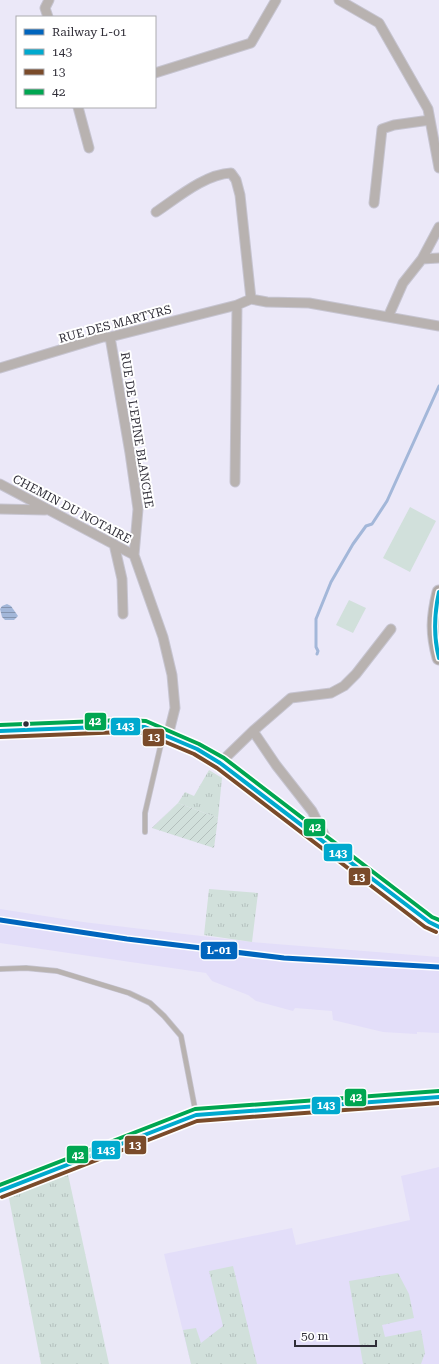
<svg xmlns="http://www.w3.org/2000/svg" width="439" height="1364" viewBox="0 0 439 1364" font-family="'Roboto Serif',serif">
  <style>
    .built { fill: #e3def9 }
    .grass { fill: url(#grass-tufts) }
    .park { fill: #d1e0db }
    .garden { fill: url(#garden-furrows) }
    .water { fill: url(#water-rules) }
    .lines { fill: none; stroke-linecap: round; stroke-linejoin: round }
    .stream { stroke: #a3b7d9; stroke-width: 3 }
    .lane-casing { stroke: #c6c4d0; stroke-width: 6 }
    .street-casing { stroke: #c6c4d0; stroke-width: 11 }
    .secondary-casing { stroke: #c6c4d0; stroke-width: 15 }
    .lane { stroke: #b8b2b0; stroke-width: 4.5 }
    .street { stroke: #b8b2b0; stroke-width: 9 }
    .secondary { stroke: #afa7a4; stroke-width: 13 }
    .bus-1-casing { stroke: #fff; stroke-width: 7 }
    .bus-2-casing { stroke: #fff; stroke-width: 7 }
    .bus-3-casing { stroke: #fff; stroke-width: 7 }
    .bus-1 { stroke: #00a9ce; stroke-width: 4 }
    .bus-2 { stroke: #7a4b2a; stroke-width: 4 }
    .bus-3 { stroke: #00a651; stroke-width: 4 }
    .rail-1-casing { stroke: #fff; stroke-width: 8 }
    .rail-1 { stroke: #0065bd; stroke-width: 5 }
    .bus-dot { fill: #302e38; stroke: #fff; stroke-width: 1.5 }
    .labels { text-anchor: middle; stroke-width: 4; stroke-linejoin: round; paint-order: stroke }
    .street-label { font-size: 12px; fill: #302e38; stroke: #fff }
    .line-badge { stroke: #fff; stroke-width: 1.5 }
    .badge-label { font-size: 11px; text-anchor: middle; font-weight: bold; fill: #fff }
  </style>
  <defs>
    <pattern id="grass-tufts" width="24" height="20" patternUnits="userSpaceOnUse"><rect width="24" height="20" fill="#d1e0db"/><path d="M3 7l-1-3M5 7V3M7 7l1-3M15 17l-1-3M17 17v-4M19 17l1-3" fill="none" stroke="#b4c0bd"/></pattern>
    <pattern id="garden-furrows" width="10" height="10" patternUnits="userSpaceOnUse"><rect width="10" height="10" fill="#d1e0db"/><path d="M-1 1l2-2M0 10L10 0M9 11l2-2" fill="none" stroke="#b4c0bd"/></pattern>
    <pattern id="water-rules" width="6" height="5" patternUnits="userSpaceOnUse"><rect width="6" height="5" fill="#a3b7d9"/><path d="M0 2.5h6" fill="none" stroke="#8595b1"/></pattern>
  </defs>
  <rect width="100%" height="100%" fill="#ebe8f8"/>
  <path class="built" d="M 0,909 L 83,922 L 252,942 L 439,957 L 439,1033 L 417,1032 L 417,1034 L 383,1032 L 333,1020 L 332,1011 L 295,1008 L 293,1011 L 256,1001 L 248,995 L 212,981 L 206,973 L 0,943 Z
    M 439,1167 L 439,1364 L 191,1364 L 164,1254 L 292,1228 L 296,1245 L 410,1220 L 401,1176 Z"/>
  <path class="grass" d="M 209,770 L 222,778 L 218,818 L 178,803 L 185,792 L 194,796 Z
    M 209,889 L 258,893 L 252,942 L 204,935 Z
    M 66,1165 L 109,1364 L 41,1364 L 7,1188 Z
    M 233,1266 L 257,1364 L 191,1364 L 183,1330 L 196,1328 L 201,1343 L 223,1326 L 209,1271 Z
    M 398,1273 L 409,1294 L 414,1318 L 382,1325 L 385,1337 L 421,1330 L 425,1353 L 421,1364 L 363,1364 L 349,1281 Z"/>
  <path class="park" d="M 410,507 L 436,521 L 410,572 L 383,558 Z
    M 349,600 L 366,608 L 353,633 L 336,625 Z"/>
  <path class="garden" d="M 178,803 L 218,818 L 214,848 L 152,828 Z"/>
  <path class="water" d="M 7,604 L 11,606 L 18,616 L 14,620 L 5,620 L 2,617 L 0,609 L 2,606 Z"/>
  <g class="lines">
    <path class="stream" d="M 317,654 L 318,651 L 316,647 L 316,619 L 331,582 L 353,544 L 366,526 L 372,524 L 387,501 L 439,386"/>
    <g class="lane-casing">
      <path id="lane" d="M 145,832 L 145,813 L 161,744 L 167,737
        M 0,969 L 26,968 L 57,971 L 129,993 L 150,1003 L 164,1016 L 181,1036 L 196,1114"/>
    </g>
    <g class="street-casing">
      <path id="street" d="M 339,0 L 379,23 L 428,109 L 439,168
        M 48,17 L 45,8 L 49,0
        M 155,73 L 251,43 L 276,0
        M 78,107 L 89,148
        M 374,203 L 382,129 L 394,125 L 430,120
        M 156,212 C 177,198 205,174 231,173 L 236,180 L 240,195 L 251,299
        M 422,259 L 439,258
        M 388,317 L 403,283 L 422,259 L 439,227
        M 110,337 L 130,453 L 138,509 L 134,555 L 163,637 L 172,675 L 175,708 L 168,736
        M 0,368 L 103,337 L 110,337 L 237,305 L 251,299 L 267,302 L 309,303 L 439,326
        M 235,482 L 237,305
        M 0,484 L 134,555
        M 0,509 L 45,510
        M 114,544 L 122,579 L 123,614
        M 253,731 L 276,765 L 312,811 L 328,842
        M 220,763 L 253,731 L 291,698 L 331,693 L 344,686 L 356,674 L 391,629"/>
    </g>
    <g class="secondary-casing">
      <path id="secondary" d="M 439,592 C 433,617 432,633 439,658
        M 0,731 L 123,726 L 145,727 L 168,736 L 197,749 L 220,763 L 329,845 L 429,922 L 439,927
        M 0,1191 L 196,1115 L 439,1097"/>
    </g>
    <use href="#lane" class="lane"/>
    <use href="#street" class="street"/>
    <use href="#secondary" class="secondary"/>
    <g class="bus-1-casing">
      <path id="bus-1" d="M 439,592 C 434,615 433,635 439,658
        M 0,731 L 123,726 L 145,727 L 197,749 L 220,763 L 429,922 L 439,927
        M 0,1191 L 196,1115 L 439,1097"/>
    </g>
    <g class="bus-2-casing">
      <path id="bus-2" d="M 0,737 L 123,732 L 144,733 L 194,754 L 217,768 L 425,927 L 436,932
        M 2,1197 L 197,1121 L 439,1103"/>
    </g>
    <g class="bus-3-casing">
      <path id="bus-3" d="M 0,725 L 123,720 L 146,721 L 199,744 L 224,758 L 432,917 L 439,920
        M 0,1185 L 195,1109 L 439,1091"/>
    </g>
    <use href="#bus-1" class="bus-1"/>
    <use href="#bus-2" class="bus-2"/>
    <use href="#bus-3" class="bus-3"/>
    <g class="rail-1-casing">
      <path id="rail-1" d="M 0,920 L 127,939 L 284,958 L 439,967"/>
    </g>
    <use href="#rail-1" class="rail-1"/>
  </g>
  <circle class="bus-dot" cx="26" cy="724" r="3.5"/>
  <g class="labels">
    <g class="street-label">
      <text transform="translate(115 324) rotate(-15)" y="4">RUE DES MARTYRS</text>
      <text transform="translate(137 430) rotate(81)" y="4">RUE DE L'EPINE BLANCHE</text>
      <text transform="translate(72 509) rotate(28)" y="4">CHEMIN DU NOTAIRE</text>
    </g>
  </g>
  <g class="line-badge">
    <rect x="84" y="712" width="23" height="19" rx="4" fill="#00a651"/>
    <rect x="110" y="717" width="31" height="19" rx="4" fill="#00a9ce"/>
    <rect x="142" y="728" width="23" height="19" rx="4" fill="#7a4b2a"/>
    <rect x="303" y="818" width="23" height="19" rx="4" fill="#00a651"/>
    <rect x="323" y="843" width="30" height="19" rx="4" fill="#00a9ce"/>
    <rect x="348" y="867" width="23" height="19" rx="4" fill="#7a4b2a"/>
    <rect x="200" y="941" width="38" height="19" rx="4" fill="#0065bd"/>
    <rect x="344" y="1088" width="23" height="19" rx="4" fill="#00a651"/>
    <rect x="311" y="1096" width="30" height="19" rx="4" fill="#00a9ce"/>
    <rect x="124" y="1135" width="23" height="20" rx="4" fill="#7a4b2a"/>
    <rect x="91" y="1140" width="30" height="20" rx="4" fill="#00a9ce"/>
    <rect x="66" y="1145" width="23" height="19" rx="4" fill="#00a651"/>
  </g>
  <g class="badge-label">
    <text x="95" y="725">42</text>
    <text x="125" y="730">143</text>
    <text x="154" y="741">13</text>
    <text x="315" y="831">42</text>
    <text x="338" y="857">143</text>
    <text x="359" y="881">13</text>
    <text x="219" y="954">L-01</text>
    <text x="356" y="1101">42</text>
    <text x="326" y="1109">143</text>
    <text x="135" y="1149">13</text>
    <text x="106" y="1154">143</text>
    <text x="78" y="1159">42</text>
  </g>
  <rect x="16" y="16" width="140" height="92" fill="#ffffff" stroke="#acabaf"/>
  <rect x="24" y="29" width="20" height="6" fill="#0065bd" stroke="#acabaf"/>
  <text x="52" y="36" font-size="12" fill="#302e38">Railway L-01</text>
  <rect x="24" y="49" width="20" height="6" fill="#00a9ce" stroke="#acabaf"/>
  <text x="52" y="56" font-size="12" fill="#302e38">143</text>
  <rect x="24" y="69" width="20" height="6" fill="#7a4b2a" stroke="#acabaf"/>
  <text x="52" y="76" font-size="12" fill="#302e38">13</text>
  <rect x="24" y="89" width="20" height="6" fill="#00a651" stroke="#acabaf"/>
  <text x="52" y="96" font-size="12" fill="#302e38">42</text>
  <path d="M295 1340v6h81v-6" fill="none" stroke="#302e38" stroke-width="2"/>
  <text x="301" y="1340" font-size="12" fill="#302e38" stroke="#ffffff" stroke-width="3" paint-order="stroke">50 m</text>
</svg>
